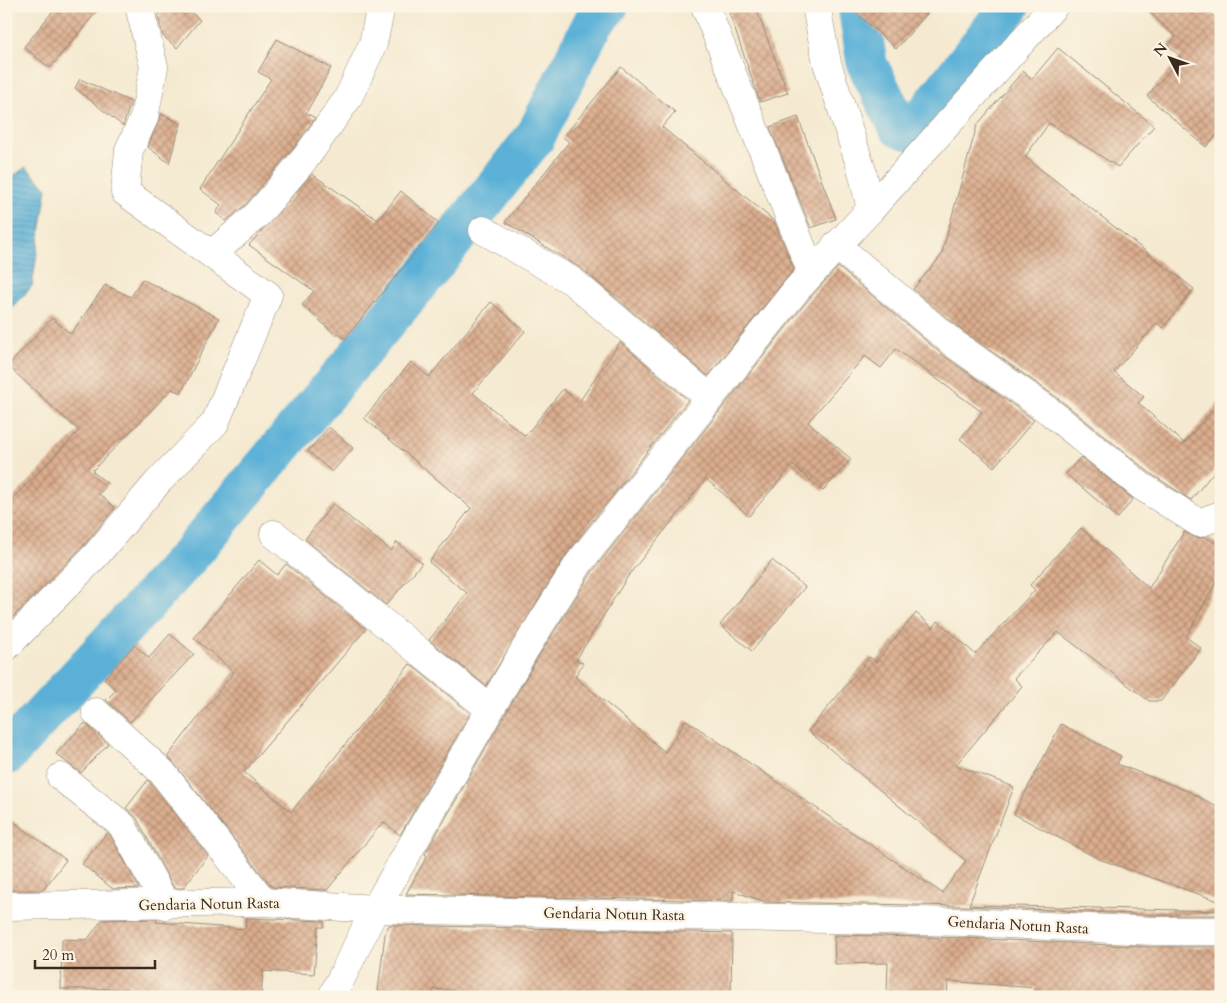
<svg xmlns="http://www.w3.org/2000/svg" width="1227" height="1003" viewBox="0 0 1227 1003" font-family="Cardo,serif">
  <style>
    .water { fill: url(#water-rules); stroke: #4a6d7a }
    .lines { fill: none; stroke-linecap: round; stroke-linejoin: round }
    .canal { stroke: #5ab0d7; stroke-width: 41 }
    .building { fill: url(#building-cross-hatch) }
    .minor-casing { stroke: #988a78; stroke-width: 29 }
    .secondary-casing { stroke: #988a78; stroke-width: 29 }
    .minor { stroke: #fff; stroke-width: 28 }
    .secondary { stroke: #fff; stroke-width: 28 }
    .labels { text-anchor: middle; stroke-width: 5; stroke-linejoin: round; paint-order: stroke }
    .street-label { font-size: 15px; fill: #3b2a1e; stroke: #fcf5e5 }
  </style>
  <defs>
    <pattern id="water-rules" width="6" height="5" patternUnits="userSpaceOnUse" patternTransform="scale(1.25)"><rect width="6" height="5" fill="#5ab0d7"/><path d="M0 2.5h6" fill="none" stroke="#4c8fae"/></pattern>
    <pattern id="building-cross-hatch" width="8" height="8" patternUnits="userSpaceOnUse" patternTransform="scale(1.25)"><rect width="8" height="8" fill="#dbad8e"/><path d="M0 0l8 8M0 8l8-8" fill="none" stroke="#b38d73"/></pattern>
  </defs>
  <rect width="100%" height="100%" fill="#fcf5e5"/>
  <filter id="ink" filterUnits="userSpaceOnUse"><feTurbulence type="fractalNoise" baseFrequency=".02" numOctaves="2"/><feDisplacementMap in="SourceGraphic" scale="10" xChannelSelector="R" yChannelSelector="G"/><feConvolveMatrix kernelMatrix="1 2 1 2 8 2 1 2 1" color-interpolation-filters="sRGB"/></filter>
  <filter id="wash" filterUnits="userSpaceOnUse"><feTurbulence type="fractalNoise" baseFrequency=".0096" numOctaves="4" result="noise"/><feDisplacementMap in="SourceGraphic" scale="20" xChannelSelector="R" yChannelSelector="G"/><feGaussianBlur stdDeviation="1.12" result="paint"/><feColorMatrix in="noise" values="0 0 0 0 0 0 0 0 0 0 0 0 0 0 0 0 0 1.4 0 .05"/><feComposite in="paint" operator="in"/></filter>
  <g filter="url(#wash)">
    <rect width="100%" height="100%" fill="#f5ead1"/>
    <path class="water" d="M 26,167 L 47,188 L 32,286 L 6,316 L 6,181 Z"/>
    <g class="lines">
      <path class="canal" d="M 858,6 L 867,64 L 899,127 L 913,131 L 1010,6
        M 6,755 L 184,562 L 428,272 L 535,137 L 594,21 L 608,6"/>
    </g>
    <g id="blocks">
      <path class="building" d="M 57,6 L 101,6 L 50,68 L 24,47 Z
        M 165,6 L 184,6 L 200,20 L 177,48 L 163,36 L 158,16 Z
        M 746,6 L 755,6 L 788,93 L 760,102 L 729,12 Z
        M 849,6 L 934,6 L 896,49 Z
        M 1143,6 L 1202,6 L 1221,23 L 1221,130 L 1206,147 L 1147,96 L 1181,57 L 1168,45 L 1176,37 Z
        M 277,39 L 331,68 L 306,113 L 315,118 L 295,146 L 247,203 L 226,221 L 216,213 L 221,205 L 200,189 L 271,79 L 258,72 Z
        M 1058,48 L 1154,126 L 1118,167 L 1049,123 L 1025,157 L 1194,289 L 1163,328 L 1157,323 L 1114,372 L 1144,397 L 1138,403 L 1184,443 L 1221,400 L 1221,463 L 1191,500 L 1150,473 L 1059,399 L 963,331 L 913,289 L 941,256 L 977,125 L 1023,71 L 1032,79 Z
        M 621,67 L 675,112 L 662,127 L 774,221 L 794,269 L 708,376 L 582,269 L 505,222 L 569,142 L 563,137 Z
        M 80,79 L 131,102 L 123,126 L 75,88 Z
        M 161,114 L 181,123 L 169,163 L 148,147 Z
        M 798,117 L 836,219 L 811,228 L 770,127 Z
        M 312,174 L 378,220 L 401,191 L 439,223 L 345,339 L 338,333 L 336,335 L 302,305 L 314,291 L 249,245 Z
        M 838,267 L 943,355 L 1034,420 L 994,467 L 960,439 L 982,412 L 896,349 L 881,368 L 865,356 L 808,422 L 851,459 L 823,491 L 793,465 L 749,516 L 706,479 L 628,576 L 576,660 L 583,663 L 575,677 L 665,752 L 686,720 L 942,893 L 966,861 L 808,731 L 870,657 L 876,662 L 916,613 L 933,628 L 938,621 L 975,654 L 1035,590 L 1030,585 L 1081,528 L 1149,588 L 1184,532 L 1197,538 L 1205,537 L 1221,546 L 1221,573 L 1186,637 L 1201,648 L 1161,701 L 1149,701 L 1058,632 L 1014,678 L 1022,686 L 956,765 L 1014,787 L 969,905 L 1221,911 L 1221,915 L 1154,915 L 965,906 L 766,902 L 733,891 L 733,901 L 406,894 L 427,856 L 425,854 L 538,657 L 592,572 L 808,300 Z
        M 142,279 L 219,318 L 181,393 L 172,389 L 92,471 L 108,484 L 99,494 L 115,508 L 84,545 L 6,624 L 6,505 L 79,431 L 8,366 L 52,318 L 71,334 L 105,285 L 131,297 Z
        M 491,302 L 525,331 L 473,393 L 525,436 L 563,389 L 579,402 L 620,342 L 688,400 L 567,553 L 486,686 L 429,640 L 467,593 L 429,562 L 471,508 L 364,418 L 411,362 L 429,377 Z
        M 329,427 L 353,448 L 332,472 L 308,451 Z
        M 1081,457 L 1133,499 L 1118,518 L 1066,474 Z
        M 333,504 L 391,551 L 397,542 L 422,563 L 386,605 L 305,539 Z
        M 259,560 L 277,575 L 286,564 L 366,629 L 244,772 L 291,812 L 410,664 L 470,713 L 400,835 L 383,822 L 327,890 L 272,887 L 168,756 L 234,672 L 194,638 Z
        M 772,560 L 805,587 L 752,651 L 720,625 Z
        M 170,634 L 194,654 L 130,722 L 106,700 L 116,690 L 104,679 L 134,645 L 149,658 Z
        M 85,723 L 108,744 L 81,773 L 56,754 Z
        M 1061,724 L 1121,756 L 1117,764 L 1188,791 L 1221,809 L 1221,902 L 1099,859 L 1014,814 Z
        M 148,780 L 208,856 L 183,888 L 174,888 L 136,817 L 126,808 Z
        M 6,816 L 66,860 L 43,890 L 6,890 Z
        M 107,833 L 110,835 L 139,888 L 113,889 L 82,864 Z
        M 246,918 L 324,921 L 324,927 L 318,927 L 314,974 L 263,971 L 261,997 L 127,997 L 128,989 L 61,989 L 62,939 L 87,940 L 102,920 L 158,919 L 156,922 L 245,929 Z
        M 389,925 L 732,933 L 731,997 L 516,997 L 516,995 L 434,989 L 433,997 L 427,997 L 378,991 L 385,934 Z
        M 834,935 L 963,938 L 1153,947 L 1221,947 L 1221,997 L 1035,997 L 1036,988 L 948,981 L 947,997 L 887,993 L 888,963 L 835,964 Z"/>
    </g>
  </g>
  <g filter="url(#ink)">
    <use href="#blocks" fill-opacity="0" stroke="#988a78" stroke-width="1"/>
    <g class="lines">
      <g class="minor-casing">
        <path id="minor" d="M 705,6 L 812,273
          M 871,209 L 1054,6
          M 483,230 L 572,281 L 710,398
          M 836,245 L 953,343 L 1049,411 L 1141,486 L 1199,523 L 1221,515
          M 212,254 L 258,214 L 307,156 L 348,98 L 373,44 L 381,6
          M 274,534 L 490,709
          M 6,647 L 96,555 L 158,482 L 215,423 L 268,295 L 125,192 L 129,150 L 144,118 L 154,67 L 139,6
          M 96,712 L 162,772 L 264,902
          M 61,777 L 122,825 L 166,905"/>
      </g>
      <g class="secondary-casing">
        <path id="secondary" d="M 6,906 L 264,902 L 375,909 L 964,922 L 1154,931 L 1221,931
          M 332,997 L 375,909 L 525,649 L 579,563 L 796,290 L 871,209 L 862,171 L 827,63 L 816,6"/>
      </g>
      <use href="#minor" class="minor"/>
      <use href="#secondary" class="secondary"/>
    </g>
  </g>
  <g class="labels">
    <g class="street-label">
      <text transform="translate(209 904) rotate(-1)" y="5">Gendaria Notun Rasta</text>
      <text transform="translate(614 914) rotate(1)" y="5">Gendaria Notun Rasta</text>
      <text transform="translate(1018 925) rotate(3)" y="5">Gendaria Notun Rasta</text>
    </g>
  </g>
  <rect width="1227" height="1003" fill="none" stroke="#fcf5e5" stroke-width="25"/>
  <g transform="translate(1170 58) rotate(311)" stroke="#fcf5e5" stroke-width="4" paint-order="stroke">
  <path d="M0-4L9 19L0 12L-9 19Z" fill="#3b2a1e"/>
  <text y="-8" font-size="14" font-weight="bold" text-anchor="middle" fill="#3b2a1e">N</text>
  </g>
  <path d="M35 960v8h120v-8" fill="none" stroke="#3b2a1e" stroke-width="2.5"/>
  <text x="42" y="960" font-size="15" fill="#3b2a1e" stroke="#fcf5e5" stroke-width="4" paint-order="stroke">20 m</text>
</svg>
